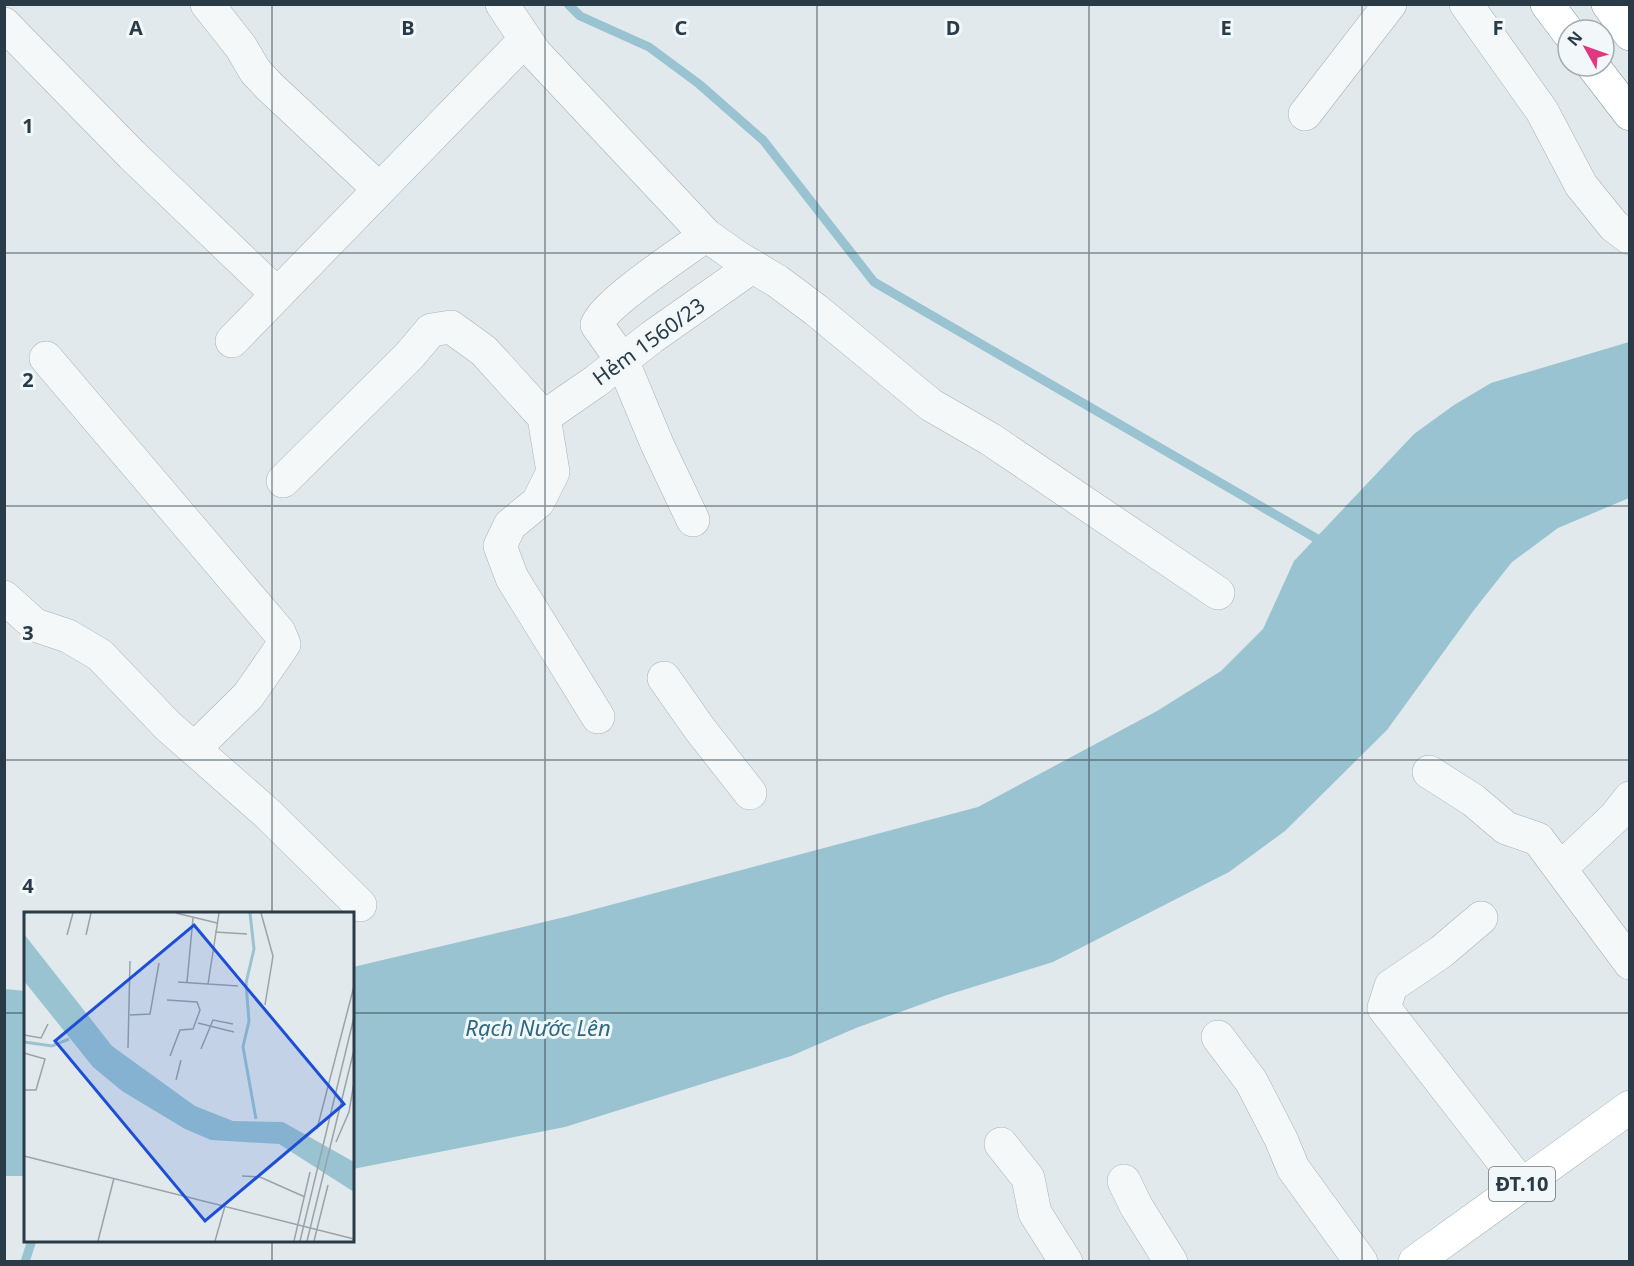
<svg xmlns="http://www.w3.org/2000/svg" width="1634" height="1266" viewBox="0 0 1634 1266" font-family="'Noto Sans',sans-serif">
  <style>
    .water { fill: #99c3d0 }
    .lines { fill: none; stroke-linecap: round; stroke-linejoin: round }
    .stream { stroke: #99c3d0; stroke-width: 9 }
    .minor-casing { stroke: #a6b1b7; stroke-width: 34 }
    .major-casing { stroke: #a0b1b9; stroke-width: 34 }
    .highway-casing { stroke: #879ba4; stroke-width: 34 }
    .minor { stroke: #f5f8f9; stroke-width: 33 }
    .major { stroke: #fff; stroke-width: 33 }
    .highway { stroke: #fff; stroke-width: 33 }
    .grid { fill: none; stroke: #283b46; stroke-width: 1.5; stroke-opacity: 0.55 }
    .labels { text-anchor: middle; stroke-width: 6; stroke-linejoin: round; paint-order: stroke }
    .shield { fill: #f2f7f9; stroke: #65737c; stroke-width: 1.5 }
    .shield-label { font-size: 20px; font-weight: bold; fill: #283b46 }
    .street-label { font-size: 21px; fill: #283b46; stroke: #f2f7f9 }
    .water-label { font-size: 22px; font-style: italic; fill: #2c697f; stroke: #f2f7f9 }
    .inset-river { fill: none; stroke: #99c3d0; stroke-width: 3 }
    .inset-road { fill: none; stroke: #98a3aa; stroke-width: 1.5 }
    .view { fill: #1d4ed8; fill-opacity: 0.15; stroke: #1d4ed8; stroke-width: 3 }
    .inset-edge { fill: none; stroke: #283b46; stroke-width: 3 }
    .grid-label { font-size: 20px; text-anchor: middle; font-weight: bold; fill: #283b46; stroke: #f2f7f9; stroke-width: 6; stroke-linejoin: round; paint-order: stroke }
  </style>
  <rect width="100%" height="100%" fill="#e2e9ec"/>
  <path class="water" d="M 1629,342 L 1629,498 L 1558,528 L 1512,562 L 1474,610 L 1387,730 L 1285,831 L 1229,872 L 1053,962 L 947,995 L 856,1028 L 791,1056 L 565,1127 L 353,1169 L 353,967 L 569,916 L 978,807 L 1157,711 L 1221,671 L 1263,629 L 1294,561 L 1414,434 L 1454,405 L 1491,383 Z
    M 5,989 L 25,991 L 25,1176 L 5,1176 Z"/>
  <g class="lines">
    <path class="stream" d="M 568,4 L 580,16 L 649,47 L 699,84 L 763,140 L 874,282 L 1326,544
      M 25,1262 L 32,1240"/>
    <g class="minor-casing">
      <path id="minor" d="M 207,4 L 241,47 L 255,71 L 270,87 L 379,189
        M 502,4 L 535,53 L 706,235 L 737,257 L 777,281 L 816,310 L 931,405 L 990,439 L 1218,593
        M 1466,4 L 1542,111 L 1581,185 L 1614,226 L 1630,238
        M 4,24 L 132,155 L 277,294
        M 1305,114 L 1390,4
        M 232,341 L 525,40
        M 46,358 L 279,632 L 284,644 L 248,696 L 194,749
        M 544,417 L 596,381 L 652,337 L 753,266
        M 283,481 L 409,356 L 431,330 L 451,327 L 484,351 L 544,417 L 553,472 L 538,502 L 510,525 L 500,546 L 512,578 L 598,717
        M 693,520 L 657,444 L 622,360 L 597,325 C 603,304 685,251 706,235
        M 4,597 L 35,625 L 68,636 L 100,655 L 168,726 L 269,815 L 360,905
        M 664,678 L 699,728 L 750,793
        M 1429,772 L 1473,800 L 1506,828 L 1538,839 L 1630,963
        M 1561,868 L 1615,817 L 1630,798
        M 1481,918 L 1441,952 L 1391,986 L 1384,1008 L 1521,1184
        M 1218,1037 L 1251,1081 L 1281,1139 L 1293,1168 L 1361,1262
        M 1001,1144 L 1028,1178 L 1035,1213 L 1066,1262
        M 1124,1181 L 1136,1206 L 1171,1262"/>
    </g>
    <g class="major-casing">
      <path id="major" d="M 1415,1262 L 1630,1107"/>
    </g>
    <g class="highway-casing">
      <path id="highway" d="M 1547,4 L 1568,32
        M 1608,4 L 1630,34
        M 1593,66 L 1630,114"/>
    </g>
    <use href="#minor" class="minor"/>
    <use href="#major" class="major"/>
    <use href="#highway" class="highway"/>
  </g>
  <path class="grid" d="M 272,4 L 272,914M 545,4 L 545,1262M 817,4 L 817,1262M 1089,4 L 1089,1262M 1362,4 L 1362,1262M 4,253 L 1630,253M 4,506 L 1630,506M 4,760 L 1630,760M 4,1013 L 26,1013M 352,1013 L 1630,1013M 272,1240 L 272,1262"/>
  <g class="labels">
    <rect class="shield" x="1489" y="1167" width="66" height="34" rx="4.5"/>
    <g class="shield-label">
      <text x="1522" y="1191">ĐT.10</text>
    </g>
    <g class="street-label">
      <text transform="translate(649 342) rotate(-36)" y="7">Hẻm 1560/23</text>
    </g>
    <g class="water-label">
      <text x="538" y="1036">Rạch Nước Lên</text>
    </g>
  </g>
  <g transform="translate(24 912)">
    <rect width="330" height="330" fill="#e2e9ec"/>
    <path d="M 0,22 L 88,134 L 171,194 L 209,209 L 259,210 L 330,250 L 330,280 L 255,232 L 187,228 L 161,217 L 98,179 L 69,155 L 0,69 Z" fill="#99c3d0"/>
    <path class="inset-river" d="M 226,1 L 230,37 L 222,71 L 225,109 L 219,135 L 232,207M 0,130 L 28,134 L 45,127"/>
    <path class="inset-road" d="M 152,1 L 193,11M 237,1 L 249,44 L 241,93M 191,20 L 223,22M 43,23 L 49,1M 62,23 L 67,1M 154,70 L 214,74M 163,70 L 169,6M 184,72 L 195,1M 143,88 L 173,90 L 176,98 L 169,117 L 156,118 L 146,144M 106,103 L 126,102 L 135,51M 174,111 L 210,120M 0,123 L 17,126 L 24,112M 104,136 L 106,49M 177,137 L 189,108 L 209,112M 0,141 L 21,147 L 12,178 L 0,178M 152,168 L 157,148M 293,217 L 330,74M 312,230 L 325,200 L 330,170M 0,244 L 330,327M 218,264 L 236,265 L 281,285M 74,329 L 90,266M 191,329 L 201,294M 270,329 L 286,260M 276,329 L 330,105M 283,329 L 330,138M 290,329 L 304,273"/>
    <path class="view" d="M 170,13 L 320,192 L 181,309 L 31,129 Z"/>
    <rect width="330" height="330" class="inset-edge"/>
  </g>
  <g class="grid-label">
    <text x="136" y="35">A</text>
    <text x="408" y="35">B</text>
    <text x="681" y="35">C</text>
    <text x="953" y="35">D</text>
    <text x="1226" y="35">E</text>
    <text x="1498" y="35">F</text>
    <text x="28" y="133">1</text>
    <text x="28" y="387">2</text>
    <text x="28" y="640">3</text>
    <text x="28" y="893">4</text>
  </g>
  <rect width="1634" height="1266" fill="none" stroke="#283b46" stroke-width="12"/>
  <g transform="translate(1586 48) rotate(310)"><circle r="28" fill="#f2f7f9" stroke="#a1acb1" stroke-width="1.5"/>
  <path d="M0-4.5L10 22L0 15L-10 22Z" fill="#de3980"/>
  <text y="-9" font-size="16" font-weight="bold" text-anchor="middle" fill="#283b46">N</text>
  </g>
</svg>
